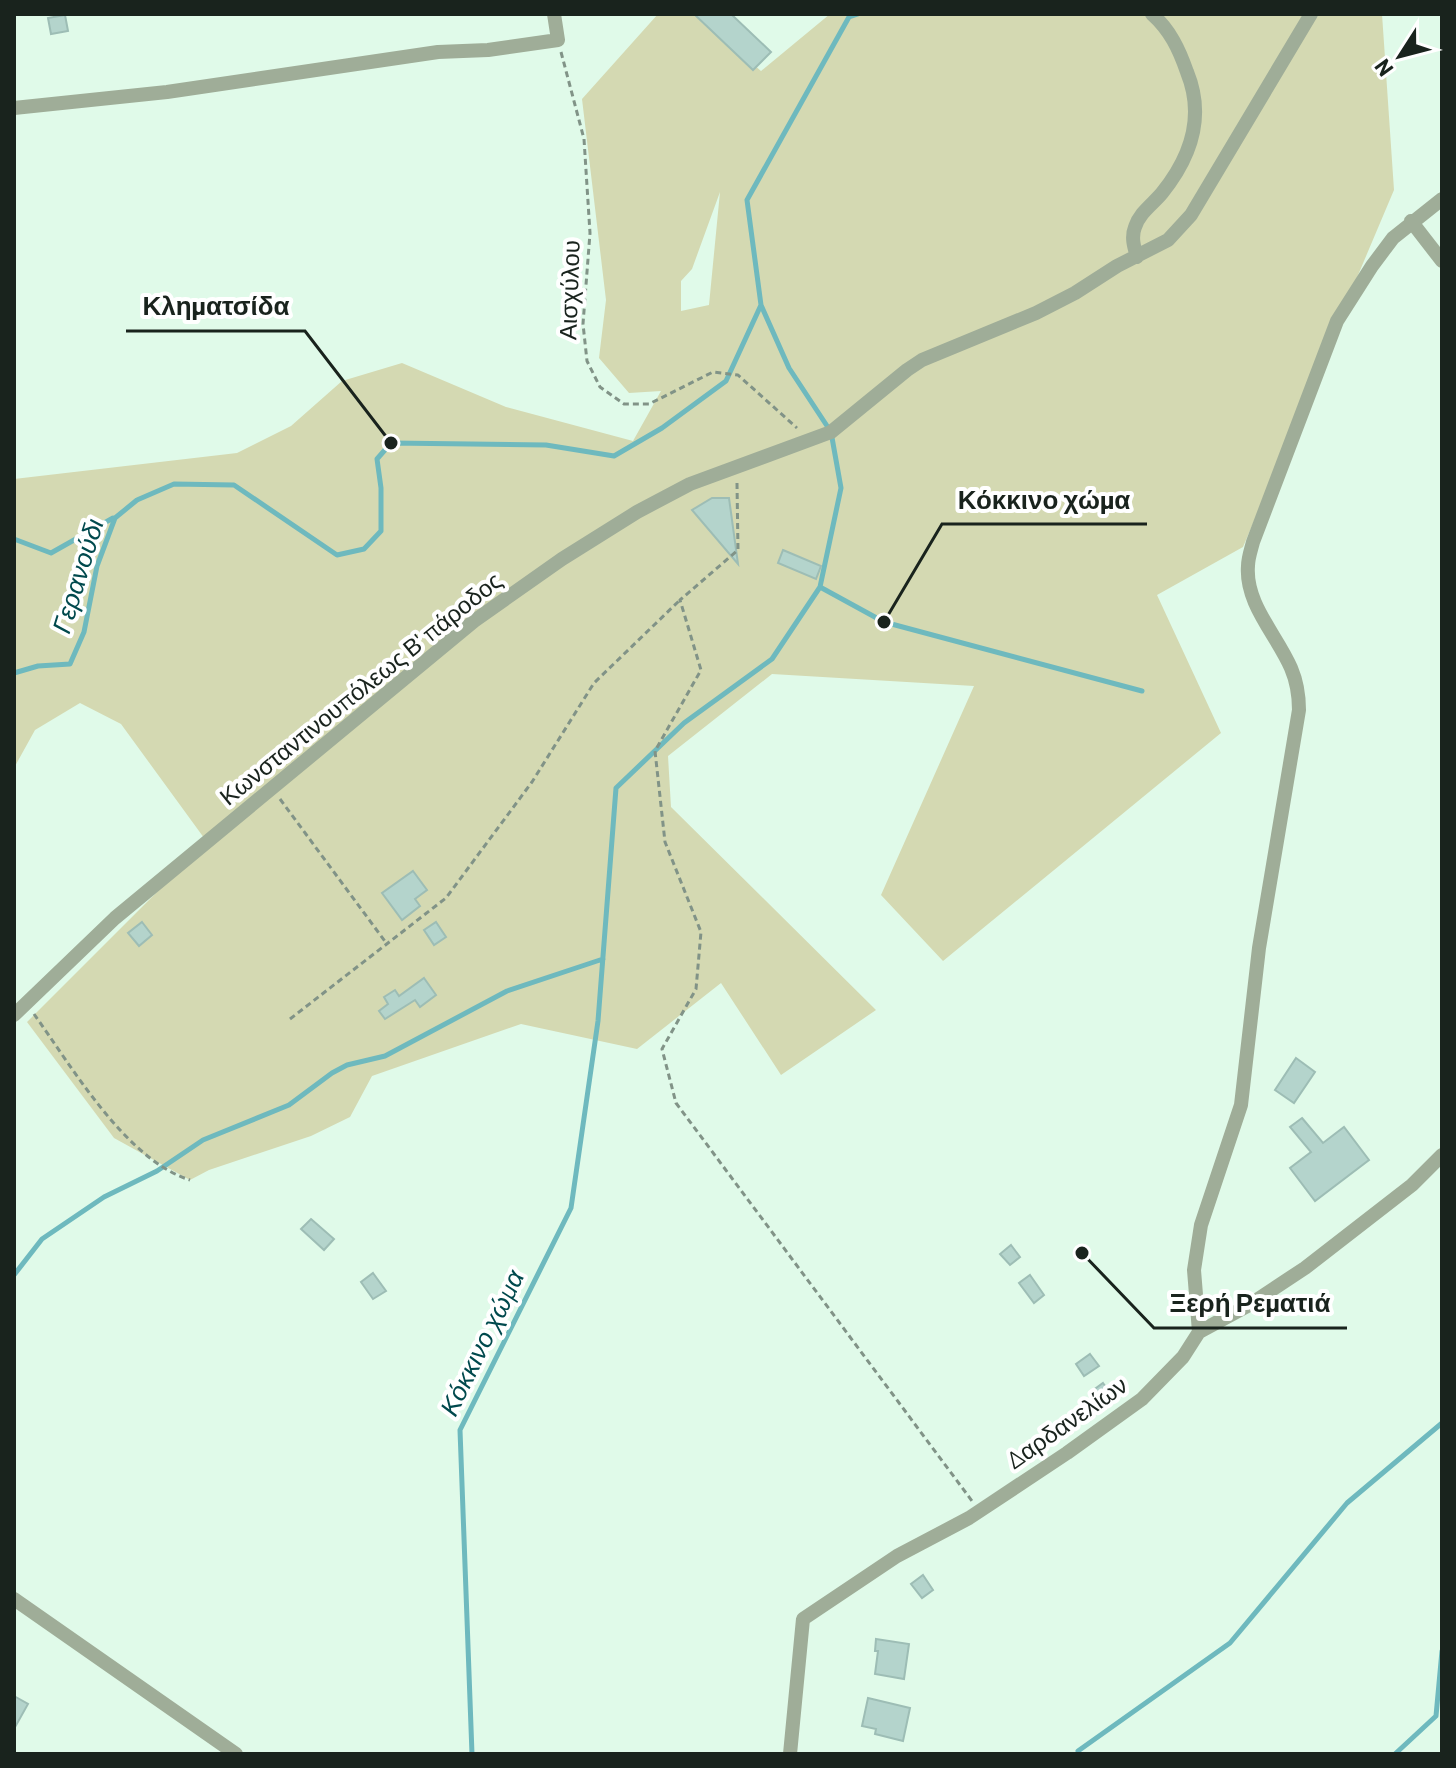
<svg xmlns="http://www.w3.org/2000/svg" width="1456" height="1768" viewBox="0 0 1456 1768" font-family="Barlow,sans-serif">
  <style>
    .green { fill: #d4d9b2; fill-rule: evenodd }
    .lines { fill: none; stroke-linecap: round; stroke-linejoin: round }
    .stream { stroke: #6eb9be; stroke-width: 5 }
    .building { fill: #b4d4cc; stroke: #9dbdb5; stroke-width: 2 }
    .path { stroke: #819387; stroke-width: 3; stroke-dasharray: 6 4; stroke-linecap: butt }
    .minor { stroke: #9fad98; stroke-width: 14 }
    .labels { text-anchor: middle; stroke-width: 8; stroke-linejoin: round; paint-order: stroke }
    .street-label { font-size: 24px; fill: #19231d; stroke: #fff }
    .water-label { font-size: 26px; font-style: italic; fill: #00494d; stroke: #fff }
    .leader { fill: none; stroke: #19231d; stroke-width: 3 }
    .callout-dot { fill: #19231d; stroke: #fff; stroke-width: 3 }
    .callout-label { font-size: 26px; text-anchor: middle; font-weight: bold; fill: #19231d; stroke: #fff; stroke-width: 8; stroke-linejoin: round; paint-order: stroke }
  </style>
  <rect width="100%" height="100%" fill="#e0fae9"/>
  <path class="green" d="M 658,14 L 695,14 L 761,71 L 830,14 L 1382,14 L 1394,190 L 1243,547 L 1157,595 L 1221,733 L 943,961 L 881,895 L 974,686 L 772,674 L 668,756 L 671,807 L 876,1010 L 781,1075 L 721,983 L 637,1049 L 521,1024 L 372,1076 L 350,1117 L 311,1136 L 209,1170 L 190,1180 L 114,1138 L 27,1022 L 207,842 L 121,724 L 80,703 L 35,730 L 14,768 L 14,479 L 237,453 L 291,426 L 342,381 L 402,363 L 506,407 L 633,441 L 661,391 L 629,393 L 599,358 L 606,300 L 582,99 ZM 720,192 L 709,305 L 681,311 L 681,281 L 692,269 Z"/>
  <g class="lines">
    <path class="stream" d="M 14,539 L 51,553 L 113,518
      M 820,587 L 884,622 L 1142,691
      M 14,673 L 38,666 L 70,664 L 84,632 L 97,566 L 115,518 L 137,500 L 174,484 L 234,485 L 337,555 L 364,549 L 381,531 L 381,488 L 377,459 L 391,443 L 546,445 L 614,456 L 662,428 L 726,381 L 761,305 L 747,200 L 849,17 L 858,14
      M 14,1275 L 42,1239 L 104,1197 L 157,1171 L 203,1140 L 289,1105 L 332,1073 L 347,1065 L 385,1056 L 507,991 L 603,959
      M 1078,1751 L 1230,1643 L 1347,1503 L 1442,1423
      M 472,1754 L 460,1430 L 571,1208 L 598,1021 L 616,788 L 684,723 L 772,659 L 820,587 L 841,488 L 831,432 L 789,368 L 761,305
      M 1395,1754 L 1436,1716 L 1442,1651"/>
  </g>
  <path class="building" d="M 694,14 L 731,14 L 771,52 L 753,70 Z
    M 65,15 L 68,31 L 51,34 L 48,18 Z
    M 712,498 L 729,498 L 738,564 L 692,510 Z
    M 783,550 L 821,566 L 816,579 L 778,563 Z
    M 413,871 L 427,890 L 415,899 L 420,906 L 402,920 L 382,893 Z
    M 142,922 L 152,935 L 139,946 L 128,933 Z
    M 436,922 L 446,937 L 434,945 L 424,930 Z
    M 424,978 L 436,995 L 420,1007 L 415,1000 L 385,1019 L 379,1011 L 388,1004 L 384,997 L 395,990 L 399,996 Z
    M 1296,1058 L 1315,1072 L 1294,1103 L 1275,1090 Z
    M 1302,1118 L 1323,1143 L 1344,1127 L 1369,1160 L 1315,1201 L 1290,1168 L 1311,1152 L 1290,1127 Z
    M 311,1219 L 334,1239 L 324,1250 L 301,1229 Z
    M 1011,1245 L 1020,1257 L 1010,1265 L 1000,1254 Z
    M 373,1273 L 386,1291 L 373,1299 L 361,1282 Z
    M 1030,1275 L 1044,1295 L 1034,1303 L 1019,1283 Z
    M 1090,1354 L 1099,1366 L 1084,1376 L 1076,1364 Z
    M 1103,1383 L 1111,1394 L 1100,1402 L 1092,1391 Z
    M 923,1575 L 933,1590 L 922,1598 L 911,1584 Z
    M 876,1639 L 909,1644 L 904,1679 L 875,1674 L 878,1651 L 875,1651 Z
    M 14,1696 L 28,1704 L 14,1729 Z
    M 868,1698 L 910,1708 L 903,1741 L 875,1734 L 876,1729 L 862,1726 Z"/>
  <g class="lines">
    <path class="path" d="M 561,52 L 584,139 L 590,233 L 583,324 L 587,361 L 600,387 L 624,404 L 649,404 L 713,372 L 738,375 L 797,428
      M 737,483 L 738,550 L 680,600 L 701,670 L 655,751 L 665,842 L 701,932 L 696,989 L 662,1049 L 676,1103 L 972,1501
      M 280,799 L 387,944
      M 34,1014 C 72,1067 126,1160 190,1180
      M 290,1019 L 446,898 L 532,782 L 594,683 L 680,600"/>
    <path class="minor" d="M 14,108 L 167,92 L 438,52 L 488,50 L 558,40 L 554,14
      M 1411,221 L 1442,261
      M 1137,257 C 1134,247 1131,237 1135,227 C 1140,212 1153,204 1162,193 C 1191,157 1205,116 1187,72 C 1179,49 1170,30 1152,14
      M 14,1015 L 115,918 L 474,621 L 562,559 L 637,512 L 690,484 L 831,432 L 907,370 L 922,360 L 1036,313 L 1075,293 L 1117,266 L 1168,240 L 1191,215 L 1311,14
      M 1199,1332 L 1194,1270 L 1201,1225 L 1241,1105 L 1259,948 L 1299,710 C 1299,695 1297,682 1291,668 C 1277,635 1245,604 1248,566 C 1248,558 1251,550 1253,542 L 1337,321 L 1372,266 L 1393,238 L 1442,199
      M 14,1599 L 236,1754
      M 790,1754 L 803,1619 L 897,1556 L 969,1518 L 1067,1453 L 1142,1399 L 1183,1357 L 1199,1332 L 1249,1305 L 1305,1268 L 1412,1185 L 1442,1155"/>
  </g>
  <g class="labels">
    <g class="street-label">
      <text transform="translate(570 290) rotate(-88)" y="8">Αισχύλου</text>
      <text transform="translate(361 689) rotate(-39)" y="8">Κωνσταντινουπόλεως Β' πάροδος</text>
      <text transform="translate(1067 1423) rotate(-35)" y="8">Δαρδανελίων</text>
    </g>
    <g class="water-label">
      <text transform="translate(78 576) rotate(-73)" y="9">Γερανούδι</text>
      <text transform="translate(482 1343) rotate(-64)" y="9">Κόκκινο χώμα</text>
    </g>
  </g>
  <path class="leader" d="M391 443L305 331H126M884 622L942 524H1147M1082 1253L1154 1328H1347"/>
  <g class="callout-dot">
    <circle cx="391" cy="443" r="8"/>
    <circle cx="884" cy="622" r="8"/>
    <circle cx="1082" cy="1253" r="8"/>
  </g>
  <g class="callout-label">
    <text x="216" y="315">Κληματσίδα</text>
    <text x="1044" y="509">Κόκκινο χώμα</text>
    <text x="1250" y="1312">Ξερή Ρεματιά</text>
  </g>
  <rect width="1456" height="1768" fill="none" stroke="#19231d" stroke-width="32"/>
  <g transform="translate(1400 56) rotate(234)" stroke="#ffffff" stroke-width="6" paint-order="stroke">
  <path d="M0-6L14 30L0 20L-14 30Z" fill="#19231d"/>
  <text y="-12" font-size="22" font-weight="bold" text-anchor="middle" fill="#19231d">N</text>
  </g>
</svg>
